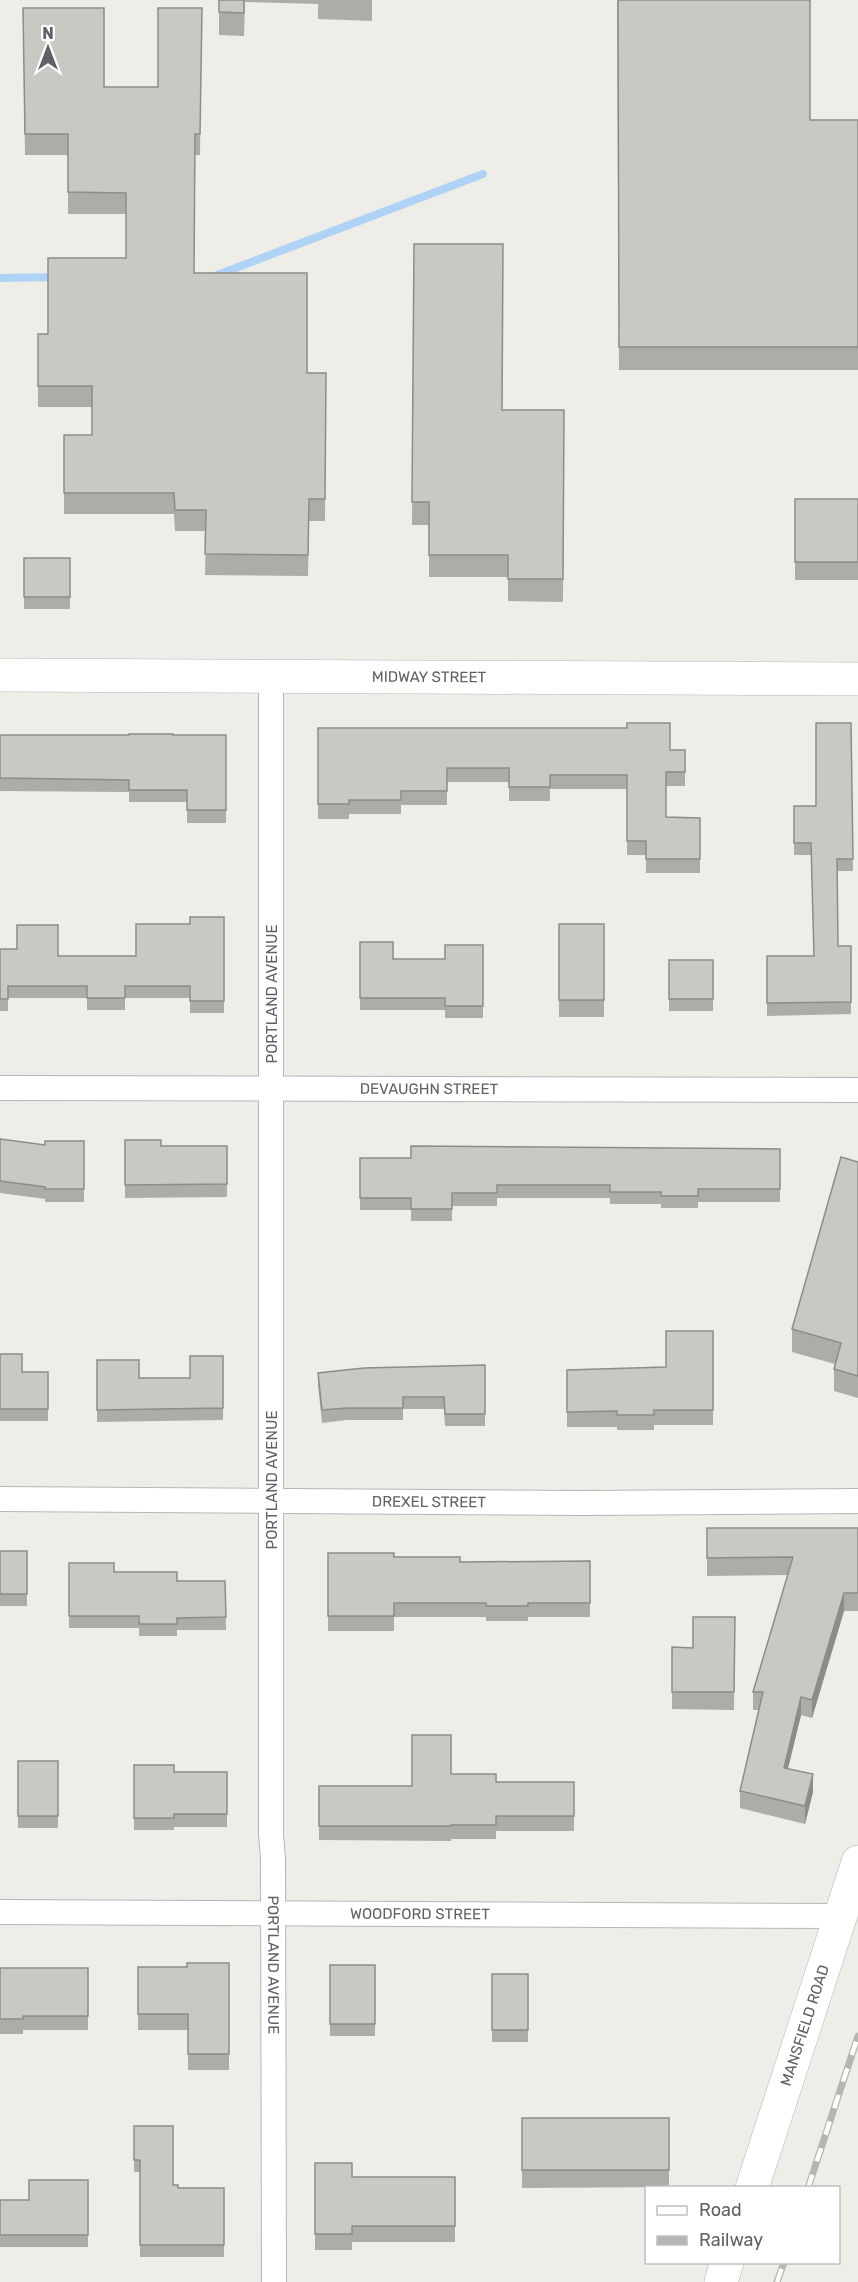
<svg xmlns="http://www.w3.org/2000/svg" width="858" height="2282" viewBox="0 0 858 2282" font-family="Rubik,sans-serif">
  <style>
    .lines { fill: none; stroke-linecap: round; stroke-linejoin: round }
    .stream { stroke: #aed3f7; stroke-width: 8 }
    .street-casing { stroke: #b4b6ba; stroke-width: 26 }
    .secondary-casing { stroke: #b3b5b9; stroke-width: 34 }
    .street { stroke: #fff; stroke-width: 24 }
    .secondary { stroke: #fff; stroke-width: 33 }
    .rail-casing { stroke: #b4b5b5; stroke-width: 7 }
    .rail { stroke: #fff; stroke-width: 4.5; stroke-dasharray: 14; stroke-linecap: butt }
    .wall { fill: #aeaca8 }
    .shaded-wall { fill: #8d8c88 }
    .building { fill: #cac8c3; stroke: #8d8c88; stroke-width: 1.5 }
    .labels { text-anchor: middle; stroke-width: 4.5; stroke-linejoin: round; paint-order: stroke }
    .street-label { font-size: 15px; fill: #5e6165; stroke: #fff }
  </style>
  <rect width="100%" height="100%" fill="#efede7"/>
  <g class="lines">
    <path class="stream" d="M 217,275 L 483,174
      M 0,278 L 57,277"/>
    <g class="street-casing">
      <g id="street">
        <path id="s1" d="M 271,677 L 271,1834 L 273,1859 L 274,2282"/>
        <path id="s2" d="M 0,1088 L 858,1090"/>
        <path id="s3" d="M 0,1499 L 581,1503 L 858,1501"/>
        <path id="s4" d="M 0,1912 L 840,1916"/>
      </g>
    </g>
    <g class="secondary-casing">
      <g id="secondary">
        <path id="s5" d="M 0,675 L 858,679"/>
        <path id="s6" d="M 752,2188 L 858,1862"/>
        <path d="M 721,2282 L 727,2262"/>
      </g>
    </g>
    <use href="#street" class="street"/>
    <use href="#secondary" class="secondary"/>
    <g class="rail-casing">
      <path id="rail" d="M 808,2188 L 858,2036
        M 777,2282 L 784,2262"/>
    </g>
    <use href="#rail" class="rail"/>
  </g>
  <path class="wall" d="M 219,0 L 372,0 L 372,21 L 318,19 L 318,4 L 245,2 L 244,36 L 219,35 Z
    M 617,0 L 810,120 L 858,120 L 858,370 L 619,370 Z
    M 23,8 L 104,87 L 158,87 L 202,8 L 200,155 L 195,155 L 194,273 L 307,373 L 326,373 L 325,521 L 309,521 L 308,576 L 205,575 L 206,531 L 175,531 L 174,514 L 64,514 L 64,435 L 92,435 L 92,407 L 38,407 L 38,334 L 48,334 L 126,258 L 126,214 L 68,214 L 68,155 L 25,155 Z
    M 414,244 L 502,410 L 564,410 L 563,602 L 508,601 L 508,577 L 429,577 L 429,525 L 412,525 Z
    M 795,499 L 858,499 L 858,580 L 795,580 Z
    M 24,558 L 70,558 L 70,609 L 24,609 Z
    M 851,723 L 853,871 L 837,871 L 838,946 L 851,946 L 851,1014 L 767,1016 L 767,956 L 814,956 L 811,855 L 794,855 L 794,806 L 816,806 Z
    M 318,728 L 670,750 L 685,750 L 685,786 L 666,786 L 666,817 L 700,818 L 700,873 L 646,873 L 646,855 L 627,855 L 627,789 L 550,789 L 550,801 L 509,801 L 509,782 L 447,782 L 447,805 L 401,805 L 401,814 L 349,814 L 349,819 L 318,819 Z
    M 0,735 L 226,735 L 226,823 L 187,823 L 187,802 L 129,802 L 129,792 L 0,791 Z
    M 224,917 L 224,1013 L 190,1013 L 190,998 L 125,998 L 125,1010 L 87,1010 L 87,998 L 8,998 L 8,1011 L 0,1011 L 0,949 L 58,956 L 136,956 L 190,924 Z
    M 559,924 L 604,924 L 604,1017 L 559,1017 Z
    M 360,942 L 393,959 L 445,959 L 483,945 L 483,1018 L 445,1018 L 445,1010 L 360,1010 Z
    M 669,960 L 713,960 L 713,1011 L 669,1011 Z
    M 0,1139 L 45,1145 L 84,1141 L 84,1202 L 45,1202 L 45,1199 L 0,1193 Z
    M 125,1140 L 161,1146 L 227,1146 L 227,1197 L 125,1198 Z
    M 780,1149 L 780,1202 L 698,1202 L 698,1208 L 661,1208 L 661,1204 L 610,1204 L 610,1198 L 497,1198 L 497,1206 L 452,1206 L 452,1221 L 411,1221 L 411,1210 L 360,1210 L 360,1158 L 411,1158 Z
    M 858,1162 L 858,1398 L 834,1391 L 834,1369 L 835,1364 L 792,1352 L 792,1329 Z
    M 713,1331 L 713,1425 L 654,1425 L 654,1430 L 617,1430 L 617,1427 L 567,1427 L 567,1370 L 666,1367 Z
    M 0,1354 L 22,1372 L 48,1372 L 48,1421 L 0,1421 Z
    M 223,1356 L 223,1420 L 97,1422 L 97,1360 L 139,1378 L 190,1378 Z
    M 485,1365 L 485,1426 L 445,1426 L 444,1409 L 403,1409 L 403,1420 L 347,1420 L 322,1423 L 318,1385 L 318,1373 Z
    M 707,1528 L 858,1528 L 858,1611 L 844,1611 L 812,1718 L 801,1715 L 788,1768 L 813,1792 L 805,1824 L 740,1808 L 740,1791 L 759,1710 L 753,1710 L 753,1692 L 788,1575 L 707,1576 Z
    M 0,1551 L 27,1551 L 27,1606 L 0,1606 Z
    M 328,1553 L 460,1562 L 590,1561 L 590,1617 L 528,1617 L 528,1621 L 486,1621 L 486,1617 L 394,1617 L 394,1631 L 328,1631 Z
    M 69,1563 L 114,1572 L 177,1581 L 225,1581 L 226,1630 L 177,1630 L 177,1636 L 139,1636 L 139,1628 L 69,1628 Z
    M 735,1617 L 734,1710 L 672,1709 L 672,1647 L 693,1648 Z
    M 18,1761 L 58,1761 L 58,1828 L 18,1828 Z
    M 134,1765 L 174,1772 L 227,1772 L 227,1827 L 174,1827 L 174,1830 L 134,1830 Z
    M 451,1774 L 496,1782 L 574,1782 L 574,1831 L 496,1831 L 496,1839 L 451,1839 L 451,1841 L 319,1840 L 319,1786 L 412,1786 Z
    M 229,1963 L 229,2070 L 188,2070 L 188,2030 L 138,2030 L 138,1967 L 187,1967 Z
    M 330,1965 L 375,1965 L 375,2036 L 330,2036 Z
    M 0,1968 L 88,1968 L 88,2030 L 23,2030 L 23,2034 L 0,2034 Z
    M 492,1974 L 528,1974 L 528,2042 L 492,2042 Z
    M 522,2118 L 669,2118 L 669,2187 L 522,2188 Z
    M 134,2126 L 173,2185 L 178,2188 L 224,2188 L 224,2257 L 140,2257 L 140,2172 L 134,2172 Z
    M 315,2163 L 352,2177 L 455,2177 L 455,2242 L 352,2242 L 352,2250 L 315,2250 Z
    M 88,2180 L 88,2247 L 0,2247 L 0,2200 L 29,2200 Z"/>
  <path class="shaded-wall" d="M 844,1593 L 844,1611 L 812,1718 L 812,1700 Z
    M 801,1697 L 801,1715 L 784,1785 L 784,1768 Z
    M 813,1774 L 813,1792 L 805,1824 L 805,1806 Z"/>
  <path class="building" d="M 219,0 L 244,0 L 244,13 L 219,12 Z
    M 618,0 L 810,0 L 810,120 L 858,120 L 858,347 L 619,347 Z
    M 23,8 L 104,8 L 104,87 L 158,87 L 158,8 L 202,8 L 200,134 L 195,134 L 194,273 L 307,273 L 307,373 L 326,373 L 325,499 L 309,499 L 308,555 L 205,554 L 206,510 L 175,510 L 174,493 L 64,493 L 64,435 L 92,435 L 92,386 L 38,386 L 38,334 L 48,334 L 48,258 L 126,258 L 126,193 L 68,192 L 68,134 L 25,134 Z
    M 414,244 L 503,244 L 502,410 L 564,410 L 563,579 L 508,579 L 508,555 L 429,555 L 429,502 L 412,502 Z
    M 795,499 L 858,499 L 858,562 L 795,562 Z
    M 24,558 L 70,558 L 70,597 L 24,597 Z
    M 627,723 L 670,723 L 670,750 L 685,750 L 685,772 L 666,772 L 666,817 L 700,818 L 700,859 L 646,859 L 646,841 L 627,841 L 627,775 L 550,775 L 550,787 L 509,787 L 509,768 L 447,768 L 447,791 L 401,791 L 401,800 L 349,800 L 349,804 L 318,804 L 318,728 L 627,728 Z
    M 816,723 L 851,723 L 853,859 L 837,859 L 838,946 L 851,946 L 851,1002 L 767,1003 L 767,956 L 814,956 L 811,843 L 794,843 L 794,806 L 816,806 Z
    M 129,734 L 173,734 L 173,735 L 226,735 L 226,810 L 187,810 L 187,790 L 129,790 L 129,780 L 0,778 L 0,735 L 129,735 Z
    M 190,917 L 224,917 L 224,1001 L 190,1001 L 190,986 L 125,986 L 125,998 L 87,998 L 87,986 L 8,986 L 8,999 L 0,999 L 0,949 L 17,949 L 17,925 L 58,925 L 58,956 L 136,956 L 136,924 L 190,924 Z
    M 559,924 L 604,924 L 604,1000 L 559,1000 Z
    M 360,942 L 393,942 L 393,959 L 445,959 L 445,945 L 483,945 L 483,1006 L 445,1006 L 445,998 L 360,998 Z
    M 669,960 L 713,960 L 713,999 L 669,999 Z
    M 0,1139 L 45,1145 L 45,1141 L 84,1141 L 84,1189 L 45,1189 L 45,1187 L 0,1181 Z
    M 125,1140 L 161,1140 L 161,1146 L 227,1146 L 227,1184 L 125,1185 Z
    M 411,1146 L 780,1149 L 780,1189 L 698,1189 L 698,1196 L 661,1196 L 661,1192 L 610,1192 L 610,1185 L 497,1185 L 497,1193 L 452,1193 L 452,1209 L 411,1209 L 411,1198 L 360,1198 L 360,1158 L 411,1158 Z
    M 841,1157 L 858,1162 L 858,1376 L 834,1369 L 841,1343 L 792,1329 Z
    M 666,1331 L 713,1331 L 713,1410 L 654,1410 L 654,1415 L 617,1415 L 617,1411 L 567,1412 L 567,1370 L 666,1367 Z
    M 0,1354 L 22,1354 L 22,1372 L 48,1372 L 48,1409 L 0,1409 Z
    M 190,1356 L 223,1356 L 223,1408 L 97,1410 L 97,1360 L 139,1360 L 139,1378 L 190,1378 Z
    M 485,1365 L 485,1414 L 445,1414 L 444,1397 L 403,1397 L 403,1408 L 347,1408 L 322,1410 L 318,1373 L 364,1368 Z
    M 707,1528 L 858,1528 L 858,1593 L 844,1593 L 812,1700 L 801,1697 L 784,1768 L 813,1774 L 805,1806 L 740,1791 L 763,1692 L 753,1692 L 793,1557 L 707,1558 Z
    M 0,1551 L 27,1551 L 27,1594 L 0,1594 Z
    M 328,1553 L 394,1553 L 394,1557 L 460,1557 L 460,1562 L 590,1561 L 590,1603 L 528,1603 L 528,1606 L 486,1606 L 486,1603 L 394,1603 L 394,1616 L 328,1616 Z
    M 69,1563 L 114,1563 L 114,1572 L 177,1572 L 177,1581 L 225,1581 L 226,1617 L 177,1618 L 177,1624 L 139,1624 L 139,1616 L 69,1616 Z
    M 693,1617 L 735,1617 L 734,1692 L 672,1692 L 672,1647 L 693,1648 Z
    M 412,1735 L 451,1735 L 451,1774 L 496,1774 L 496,1782 L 574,1782 L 574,1816 L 496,1816 L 496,1825 L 451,1825 L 451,1826 L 319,1826 L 319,1786 L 412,1786 Z
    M 18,1761 L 58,1761 L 58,1816 L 18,1816 Z
    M 134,1765 L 174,1765 L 174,1772 L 227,1772 L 227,1814 L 174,1814 L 174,1818 L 134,1818 Z
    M 187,1963 L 229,1963 L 229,2054 L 188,2054 L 188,2014 L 138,2014 L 138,1967 L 187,1967 Z
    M 330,1965 L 375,1965 L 375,2024 L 330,2024 Z
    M 0,1968 L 88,1968 L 88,2016 L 23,2016 L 23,2019 L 0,2019 Z
    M 492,1974 L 528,1974 L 528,2030 L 492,2030 Z
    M 522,2118 L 669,2118 L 669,2170 L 522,2170 Z
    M 134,2126 L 173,2126 L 173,2185 L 178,2185 L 178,2188 L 224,2188 L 224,2245 L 140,2245 L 140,2160 L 134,2160 Z
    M 315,2163 L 352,2163 L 352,2177 L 455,2177 L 455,2226 L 352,2226 L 352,2234 L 315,2234 Z
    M 29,2180 L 88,2180 L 88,2235 L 0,2235 L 0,2200 L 29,2200 Z"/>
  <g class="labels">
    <g class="street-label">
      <text dy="5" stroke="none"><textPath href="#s5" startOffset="429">MIDWAY STREET</textPath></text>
      <text transform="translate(272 994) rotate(-90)" y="5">PORTLAND AVENUE</text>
      <text dy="5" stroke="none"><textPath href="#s2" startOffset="429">DEVAUGHN STREET</textPath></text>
      <text transform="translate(272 1480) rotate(-90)" y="5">PORTLAND AVENUE</text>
      <text dy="5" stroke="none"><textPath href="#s3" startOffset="429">DREXEL STREET</textPath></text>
      <text dy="5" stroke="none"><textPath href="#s4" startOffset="420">WOODFORD STREET</textPath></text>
      <text dy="5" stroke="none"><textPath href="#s1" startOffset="1288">PORTLAND AVENUE</textPath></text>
      <text dy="5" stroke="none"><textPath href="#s6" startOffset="171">MANSFIELD ROAD</textPath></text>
    </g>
  </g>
  <rect x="645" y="2186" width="195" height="78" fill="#ffffff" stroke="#bfc0c1" stroke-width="1.5"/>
  <rect x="657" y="2206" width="30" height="9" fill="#ffffff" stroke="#bfc0c1" stroke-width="1.5"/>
  <text x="699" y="2216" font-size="18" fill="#5e6165">Road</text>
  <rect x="657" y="2236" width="30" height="9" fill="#b4b5b5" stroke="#bfc0c1" stroke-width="1.5"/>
  <text x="699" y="2246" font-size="18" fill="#5e6165">Railway</text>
  <g transform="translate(48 48)" stroke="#ffffff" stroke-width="4.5" paint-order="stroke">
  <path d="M0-4.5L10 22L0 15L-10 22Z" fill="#5e6165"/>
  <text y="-9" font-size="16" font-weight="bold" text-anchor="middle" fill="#5e6165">N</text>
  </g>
</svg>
